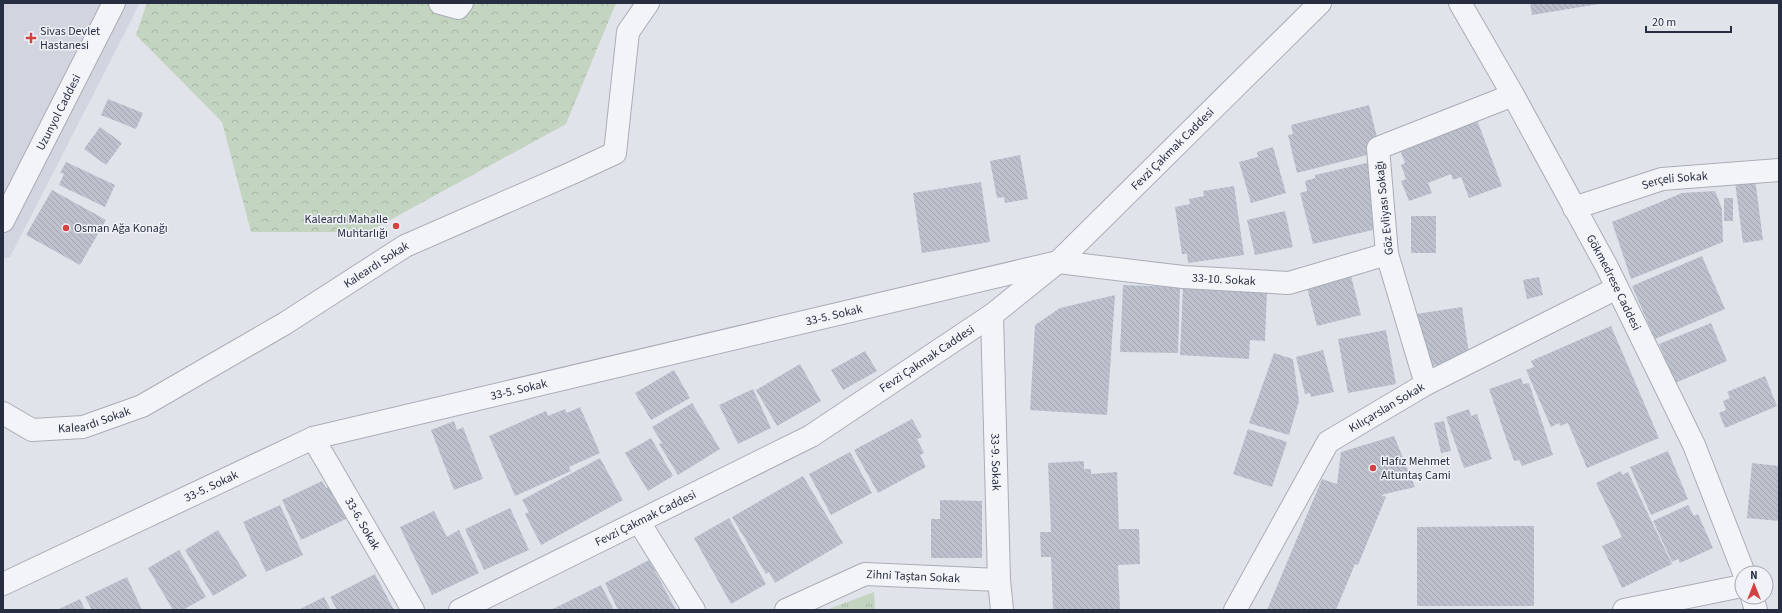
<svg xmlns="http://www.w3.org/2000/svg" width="1782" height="613" viewBox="0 0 1782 613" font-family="'Source Sans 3',sans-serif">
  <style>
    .built { fill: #d2d5df }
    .grass { fill: url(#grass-tufts) }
    .forest { fill: url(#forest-crowns) }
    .building { fill: url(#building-back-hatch) }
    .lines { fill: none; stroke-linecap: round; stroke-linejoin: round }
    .street-casing { stroke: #a9adb8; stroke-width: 24 }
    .street { stroke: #f3f4f8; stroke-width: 22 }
    .poi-dot { fill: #d34141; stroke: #f0f2f7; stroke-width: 1.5 }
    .labels { text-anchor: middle; stroke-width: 3; stroke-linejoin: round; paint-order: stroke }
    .poi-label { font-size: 12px; fill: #282e42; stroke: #f0f2f7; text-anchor: start }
    .street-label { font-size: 12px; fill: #282e42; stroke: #f0f2f7 }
  </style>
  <defs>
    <pattern id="grass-tufts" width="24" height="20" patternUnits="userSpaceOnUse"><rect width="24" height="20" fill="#c3d4c1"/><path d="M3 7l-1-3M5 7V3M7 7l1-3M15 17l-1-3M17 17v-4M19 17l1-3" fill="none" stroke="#a8b6a7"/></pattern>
    <pattern id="forest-crowns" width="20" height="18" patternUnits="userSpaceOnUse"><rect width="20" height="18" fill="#c3d4c1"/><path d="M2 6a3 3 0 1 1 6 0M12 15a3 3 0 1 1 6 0" fill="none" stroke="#a8b6a7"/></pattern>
    <pattern id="building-back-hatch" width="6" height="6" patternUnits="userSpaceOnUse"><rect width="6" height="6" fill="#bdc1cd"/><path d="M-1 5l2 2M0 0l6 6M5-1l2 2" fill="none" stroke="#a2a6b1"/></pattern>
  </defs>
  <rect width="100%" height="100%" fill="#e0e3ea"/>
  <path class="built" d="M 3,3 L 140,3 L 10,257 L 3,259 Z"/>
  <path class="grass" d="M 874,592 L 875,610 L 826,610 Z"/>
  <path class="forest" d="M 147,3 L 616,3 L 566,124 L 368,232 L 251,232 L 222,122 L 136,35 Z"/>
  <path class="building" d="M 1530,3 L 1599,3 L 1599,4 L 1532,15 Z
    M 108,99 L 143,113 L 136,129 L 101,115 Z
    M 1369,105 L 1378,141 L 1375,153 L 1297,173 L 1288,135 L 1293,134 L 1291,125 Z
    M 1477,120 L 1502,186 L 1469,198 L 1461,177 L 1453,180 L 1451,174 L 1428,183 L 1432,193 L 1409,201 L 1401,181 L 1406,179 L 1401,165 L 1405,163 L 1400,150 Z
    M 100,127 L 122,143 L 106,165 L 84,149 Z
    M 1273,147 L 1286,193 L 1251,203 L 1239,162 L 1258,157 L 1257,152 Z
    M 1020,155 L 1028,199 L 1005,203 L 1004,197 L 997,198 L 990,161 Z
    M 66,162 L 115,185 L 105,207 L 59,185 L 64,174 L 60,173 Z
    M 1371,162 L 1381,228 L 1313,244 L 1300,193 L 1307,191 L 1305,181 L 1315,178 L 1315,175 Z
    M 1755,179 L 1763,240 L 1743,243 L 1735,182 Z
    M 981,182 L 990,242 L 922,253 L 913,193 Z
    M 1234,186 L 1244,255 L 1188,263 L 1187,254 L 1182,254 L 1175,207 L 1190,204 L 1189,199 L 1204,196 L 1203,191 Z
    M 52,190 L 106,220 L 80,265 L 26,235 Z
    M 1715,191 L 1722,209 L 1723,242 L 1631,279 L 1612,222 L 1682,193 Z
    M 1724,198 L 1733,198 L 1733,221 L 1724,221 Z
    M 1285,211 L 1293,247 L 1255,255 L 1247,220 Z
    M 1411,216 L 1436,216 L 1436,253 L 1411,253 Z
    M 1702,256 L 1725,309 L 1655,339 L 1632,286 Z
    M 1350,272 L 1361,315 L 1317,326 L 1306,284 Z
    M 1539,277 L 1543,295 L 1527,299 L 1523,280 Z
    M 1123,285 L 1180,287 L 1178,353 L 1120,352 Z
    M 1183,287 L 1267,291 L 1265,341 L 1250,340 L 1249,359 L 1180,355 Z
    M 1115,295 L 1107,415 L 1030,410 L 1035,325 L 1060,308 Z
    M 1462,307 L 1470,360 L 1424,367 L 1416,314 Z
    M 1711,323 L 1727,361 L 1675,383 L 1659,344 Z
    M 1611,326 L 1659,438 L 1587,468 L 1568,423 L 1560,426 L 1559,423 L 1551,427 L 1526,370 L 1534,367 L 1531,361 Z
    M 1386,330 L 1396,384 L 1348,393 L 1338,339 Z
    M 1323,350 L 1334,392 L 1311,397 L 1310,393 L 1305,394 L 1296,357 Z
    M 865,351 L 877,371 L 843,390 L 831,370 Z
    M 1274,353 L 1293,359 L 1299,401 L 1289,435 L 1249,423 Z
    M 800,364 L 821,401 L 777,426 L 756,390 Z
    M 674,370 L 690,398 L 651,420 L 635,393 Z
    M 1765,376 L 1777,406 L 1725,428 L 1719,413 L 1726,410 L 1723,401 L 1730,398 L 1727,392 Z
    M 1521,378 L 1523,384 L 1529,383 L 1553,455 L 1522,466 L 1519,460 L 1514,461 L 1489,389 Z
    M 753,389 L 771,428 L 738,444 L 719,405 Z
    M 692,403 L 720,449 L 678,475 L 659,444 L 662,443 L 652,427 Z
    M 580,407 L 600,453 L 569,467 L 571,471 L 515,496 L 489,436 L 546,411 L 548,416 L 565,409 L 567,413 Z
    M 1469,409 L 1471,416 L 1477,414 L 1492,459 L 1464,468 L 1446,417 Z
    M 912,419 L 922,437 L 917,439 L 924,453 L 920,455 L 926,467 L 878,493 L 854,450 Z
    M 454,421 L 457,430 L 463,427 L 483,479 L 454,490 L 431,430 Z
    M 1444,421 L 1451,451 L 1441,453 L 1434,423 Z
    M 1248,429 L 1287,442 L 1272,487 L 1233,474 Z
    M 1394,436 L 1415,487 L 1381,495 L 1386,497 L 1358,565 L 1355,564 L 1336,610 L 1267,610 L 1322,479 L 1337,484 L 1341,452 Z
    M 651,438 L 673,476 L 648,491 L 625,453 Z
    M 1668,451 L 1688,499 L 1651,515 L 1630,467 Z
    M 850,452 L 872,493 L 831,515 L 809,474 Z
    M 600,458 L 623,500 L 541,545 L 525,514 L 529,512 L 522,500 Z
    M 1084,461 L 1084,469 L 1091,469 L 1091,474 L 1117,472 L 1119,529 L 1139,529 L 1140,564 L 1118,565 L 1120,610 L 1053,610 L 1051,557 L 1041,557 L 1040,532 L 1051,532 L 1048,463 Z
    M 1752,463 L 1779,466 L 1779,521 L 1747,518 Z
    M 1621,471 L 1622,475 L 1628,472 L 1672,564 L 1622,588 L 1602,546 L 1622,537 L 1596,483 Z
    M 803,476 L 843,543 L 775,583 L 769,572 L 766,574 L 732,517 Z
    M 322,481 L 326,488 L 330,486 L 346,519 L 301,540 L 282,500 Z
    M 940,500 L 982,501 L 982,558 L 931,558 L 931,519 L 940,519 Z
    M 280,505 L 303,555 L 266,572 L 243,522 Z
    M 1688,505 L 1694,516 L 1698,514 L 1713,548 L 1680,563 L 1678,559 L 1672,562 L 1653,521 Z
    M 510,508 L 529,550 L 484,570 L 465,529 Z
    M 434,511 L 447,537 L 459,530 L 479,573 L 432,595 L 400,527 Z
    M 729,518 L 766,584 L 731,604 L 694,538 Z
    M 1534,526 L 1534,606 L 1417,606 L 1417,527 Z
    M 218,530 L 247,576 L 213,596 L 185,550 Z
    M 179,550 L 206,597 L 183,610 L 173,610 L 148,568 Z
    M 649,560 L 676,610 L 618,610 L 605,583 Z
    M 375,574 L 394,610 L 337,610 L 330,597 Z
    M 127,577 L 142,610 L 92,610 L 85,597 Z
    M 601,585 L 614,610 L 551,610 Z
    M 324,597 L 331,610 L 298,610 Z
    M 80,599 L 85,610 L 57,610 Z"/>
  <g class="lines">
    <g class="street-casing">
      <g id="street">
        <path d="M 440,3 L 458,8 L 462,3"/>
        <path id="s1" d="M 1460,3 L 1513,95 L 1607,267 L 1694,445 L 1744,573"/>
        <path id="s2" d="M 1574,208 L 1662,179 L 1779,170"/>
        <path id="s3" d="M 3,221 L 114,3"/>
        <path id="s4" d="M 992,315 L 999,580 L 1002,610"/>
        <path d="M 1426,384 L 1387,254 L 1378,148 L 1513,95"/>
        <path id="s5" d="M 3,413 L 32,430 L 83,427 L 142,406 L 284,324 L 405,246 L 572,173 L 615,153 L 628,32 L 648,3"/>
        <path id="s6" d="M 313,438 L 413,610"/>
        <path d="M 639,522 L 694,610"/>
        <path id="s7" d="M 3,584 L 313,438 L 1058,262 L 1183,277 L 1289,283 L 1387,254"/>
        <path d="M 1752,597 L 1756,610"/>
        <path id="s8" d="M 460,610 L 811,436 L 992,315 L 1058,262 L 1320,3"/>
        <path id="s9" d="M 786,610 L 865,574 L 999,580"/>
        <path id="s10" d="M 1235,610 L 1328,442 L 1426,384 L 1617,288"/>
        <path d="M 1624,610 L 1742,586"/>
      </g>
    </g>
    <use href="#street" class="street"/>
  </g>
  <g class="poi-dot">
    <path d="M29 32h4v4h4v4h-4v4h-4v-4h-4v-4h4z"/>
    <circle cx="396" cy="226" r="4"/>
    <circle cx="66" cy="228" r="4"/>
    <circle cx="1373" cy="468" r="4"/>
  </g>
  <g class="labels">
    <g class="poi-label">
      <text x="40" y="35">Sivas Devlet<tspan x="40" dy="14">Hastanesi</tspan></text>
      <text x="388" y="223" text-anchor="end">Kaleardı Mahalle<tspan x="388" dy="14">Muhtarlığı</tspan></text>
      <text x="74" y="232">Osman Ağa Konağı</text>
      <text x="1381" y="465">Hafız Mehmet<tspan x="1381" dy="14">Altuntaş Cami</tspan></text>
    </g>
    <g class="street-label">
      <text dy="4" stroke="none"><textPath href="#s3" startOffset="122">Uzunyol Caddesi</textPath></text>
      <text dy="4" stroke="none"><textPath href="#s8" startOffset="855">Fevzi Çakmak Caddesi</textPath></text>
      <text dy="4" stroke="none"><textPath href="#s2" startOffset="105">Serçeli Sokak</textPath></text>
      <text transform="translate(1384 208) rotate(-96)" y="4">Göz Evliyası Sokağı</text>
      <text dy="4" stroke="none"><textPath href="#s5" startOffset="421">Kaleardı Sokak</textPath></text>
      <text dy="4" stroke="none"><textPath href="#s7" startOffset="1275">33-10. Sokak</textPath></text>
      <text dy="4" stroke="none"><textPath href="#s1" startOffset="319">Gökmedrese Caddesi</textPath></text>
      <text dy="4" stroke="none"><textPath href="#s7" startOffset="878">33-5. Sokak</textPath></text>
      <text dy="4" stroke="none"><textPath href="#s8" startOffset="531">Fevzi Çakmak Caddesi</textPath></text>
      <text dy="4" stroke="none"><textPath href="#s7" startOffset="554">33-5. Sokak</textPath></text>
      <text dy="4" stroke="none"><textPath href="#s10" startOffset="260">Kılıçarslan Sokak</textPath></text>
      <text dy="4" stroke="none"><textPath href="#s5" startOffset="97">Kaleardı Sokak</textPath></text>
      <text dy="4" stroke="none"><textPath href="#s4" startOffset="147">33-9. Sokak</textPath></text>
      <text dy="4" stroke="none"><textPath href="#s7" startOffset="230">33-5. Sokak</textPath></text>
      <text dy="4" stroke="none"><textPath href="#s8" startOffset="207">Fevzi Çakmak Caddesi</textPath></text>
      <text dy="4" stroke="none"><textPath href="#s6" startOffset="99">33-6. Sokak</textPath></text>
      <text dy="4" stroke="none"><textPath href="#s9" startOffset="135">Zihni Taştan Sokak</textPath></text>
    </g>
  </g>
  <rect width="1782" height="613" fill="none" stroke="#282e42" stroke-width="8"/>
  <g transform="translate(1754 585)"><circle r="19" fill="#f0f2f7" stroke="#a0a4af"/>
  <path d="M0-3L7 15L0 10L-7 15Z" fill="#d34141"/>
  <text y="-6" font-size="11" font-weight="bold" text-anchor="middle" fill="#282e42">N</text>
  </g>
  <path d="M1646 26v6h85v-6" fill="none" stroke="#282e42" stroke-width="2"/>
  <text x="1652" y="26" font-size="12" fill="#282e42" stroke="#f0f2f7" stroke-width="3" paint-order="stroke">20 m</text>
</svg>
